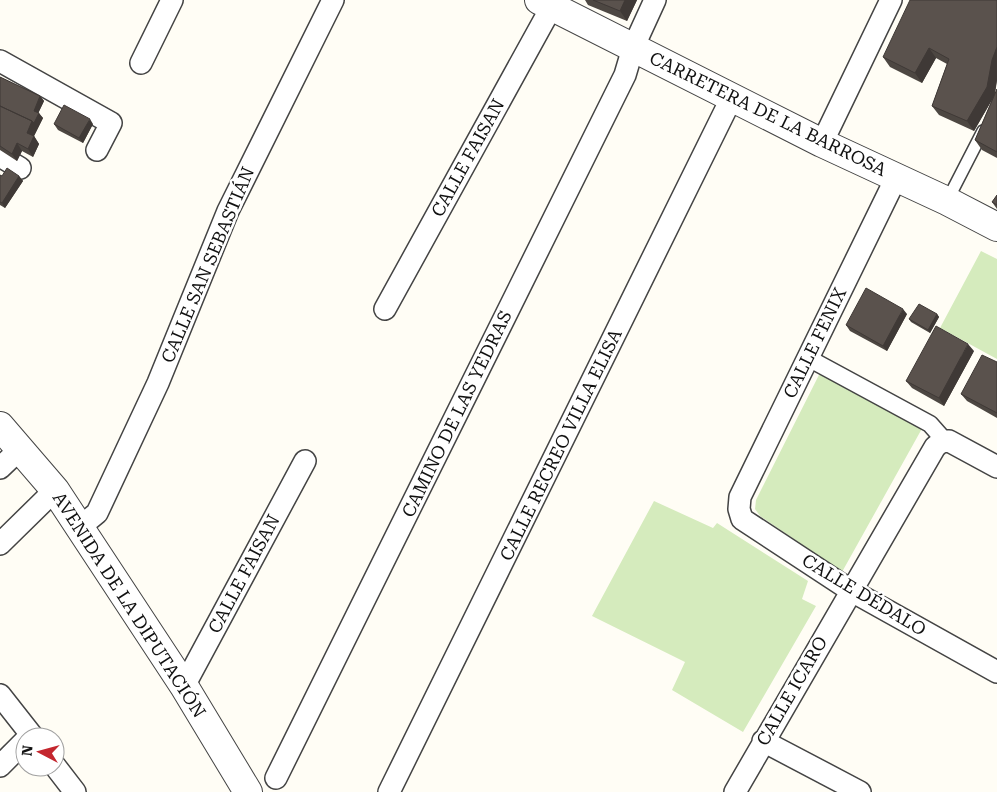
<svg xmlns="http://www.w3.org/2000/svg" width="997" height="792" viewBox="0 0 997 792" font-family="'Roboto Serif',serif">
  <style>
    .green { fill: #d5ebbd }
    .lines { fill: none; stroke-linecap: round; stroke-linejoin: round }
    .service-casing { stroke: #444; stroke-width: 14 }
    .pedestrian-casing { stroke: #444; stroke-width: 19 }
    .minor-casing { stroke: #444; stroke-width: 24 }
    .tertiary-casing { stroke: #444; stroke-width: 30 }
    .service { stroke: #fff; stroke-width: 11 }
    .pedestrian { stroke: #fff; stroke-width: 16 }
    .minor { stroke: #fff; stroke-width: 21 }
    .tertiary { stroke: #fff; stroke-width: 28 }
    .wall { fill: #4d4742 }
    .shaded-wall { fill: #3f3936 }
    .building { fill: #5a524d; stroke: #3f3936 }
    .labels { text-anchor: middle; stroke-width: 5; stroke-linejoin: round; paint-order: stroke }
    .street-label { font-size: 18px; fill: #111; stroke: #fff }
  </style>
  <rect width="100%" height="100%" fill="#fffdf5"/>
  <path class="green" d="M 981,251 L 997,259 L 997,359 L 940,328 Z
    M 826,361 L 929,416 L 842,572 L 760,516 L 755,509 L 756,500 Z
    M 654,501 L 713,528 L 717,523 L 808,581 L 802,599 L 816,606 L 743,732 L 672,690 L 685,662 L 592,616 Z"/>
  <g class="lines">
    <g class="service-casing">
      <path id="service" d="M 947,201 L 983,131"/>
    </g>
    <g class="pedestrian-casing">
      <path id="pedestrian" d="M 808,358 L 930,424 L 945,441"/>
    </g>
    <g class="minor-casing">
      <path id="minor" d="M 0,61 L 111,123 L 97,150
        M 141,63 L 172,0
        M 822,143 L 891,0
        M 0,156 L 20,168
        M 896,178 L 740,497 L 739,509 L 742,519 L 850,590 L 997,672
        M 385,309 L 552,6
        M 0,468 L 20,449
        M 80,527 L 97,513 L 158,383 L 228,211 L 333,0
        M 0,544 L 55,490
        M 184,686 L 305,461
        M 0,695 L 33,737
        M 763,741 L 860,792
        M 0,766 L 25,741
        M 55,766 L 75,792
        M 276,778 L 625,75 L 633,48 L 655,0
        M 389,792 L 732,97
        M 735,792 L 935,447 L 941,442 L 949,441 L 997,467"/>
    </g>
    <g class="tertiary-casing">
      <path id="tertiary" d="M 539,0 L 822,143 L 947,201 L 997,227
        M 0,426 L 55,490 L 184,686 L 248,792"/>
    </g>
    <use href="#service" class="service"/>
    <use href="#pedestrian" class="pedestrian"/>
    <use href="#minor" class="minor"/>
    <use href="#tertiary" class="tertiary"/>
  </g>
  <path class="wall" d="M 585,0 L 637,0 L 627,21 L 588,5 Z
    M 997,0 L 997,80 L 995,95 L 997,89 L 997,158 L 982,150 L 975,140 L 992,100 L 974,131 L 939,115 L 932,106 L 947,64 L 936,58 L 922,83 L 890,67 L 883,57 Z
    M 0,77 L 40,96 L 44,101 L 38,113 L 43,118 L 34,136 L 39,144 L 33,157 L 22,151 L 17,161 L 0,150 Z
    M 54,124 L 93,124 L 83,143 L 58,130 Z
    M 0,175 L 2,176 L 19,176 L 23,181 L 5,208 L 0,205 Z
    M 997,195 L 997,209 L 992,202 Z
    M 907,314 L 887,351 L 850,331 L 846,325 Z
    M 937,314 L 939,317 L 930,333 L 911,322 L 909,319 Z
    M 974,351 L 944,406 L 912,388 L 906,381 Z
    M 997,362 L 997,418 L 967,401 L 961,394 Z"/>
  <path class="shaded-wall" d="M 625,0 L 637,0 L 627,21 L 620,11 Z
    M 997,47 L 997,80 L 994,96 L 974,131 L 967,121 Z
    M 929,48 L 936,58 L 922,83 L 915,73 Z
    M 40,96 L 44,101 L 37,116 L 34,111 Z
    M 39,113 L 43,118 L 32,140 L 27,133 L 32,121 Z
    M 90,119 L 93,124 L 83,143 L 79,138 Z
    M 34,136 L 39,144 L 33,157 L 28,149 Z
    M 17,143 L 22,151 L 17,161 L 12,154 Z
    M 19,176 L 23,181 L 5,208 L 2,203 Z
    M 903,309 L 907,314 L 887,351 L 883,346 Z
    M 937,314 L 939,317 L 930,333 L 928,330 Z
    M 968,344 L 974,351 L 944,406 L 939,398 Z"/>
  <path class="building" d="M 593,0 L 625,0 L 620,11 Z
    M 910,0 L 997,0 L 997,47 L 992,60 L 987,87 L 967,121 L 932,106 L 949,59 L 929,48 L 915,73 L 883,57 Z
    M 0,77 L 40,96 L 34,111 L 39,113 L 34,123 L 32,121 L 0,106 Z
    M 997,89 L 997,152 L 975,140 Z
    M 64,105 L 90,119 L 79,138 L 54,124 Z
    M 0,106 L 32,121 L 27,133 L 34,136 L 28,149 L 17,143 L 12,154 L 0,146 Z
    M 7,168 L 19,176 L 2,203 L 0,202 L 0,175 L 2,176 Z
    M 997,195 L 997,205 L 992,202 Z
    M 866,288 L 903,309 L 883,346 L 846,325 Z
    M 919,304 L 937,314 L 928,330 L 909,319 Z
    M 936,326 L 968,344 L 939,398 L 906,381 Z
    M 982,355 L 997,362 L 997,413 L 961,394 Z"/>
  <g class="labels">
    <g class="street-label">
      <text transform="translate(768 114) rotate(26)" y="6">CARRETERA DE LA BARROSA</text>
      <text transform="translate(468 158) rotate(-61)" y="6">CALLE FAISAN</text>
      <text transform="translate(208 265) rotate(-67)" y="6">CALLE SAN SEBASTIÁN</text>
      <text transform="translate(815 343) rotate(-64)" y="6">CALLE FENIX</text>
      <text transform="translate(457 414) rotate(-64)" y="6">CAMINO DE LAS YEDRAS</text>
      <text transform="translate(561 445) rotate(-64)" y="6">CALLE RECREO VILLA ELISA</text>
      <text transform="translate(244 574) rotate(-62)" y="6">CALLE FAISAN</text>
      <text transform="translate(864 595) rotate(31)" y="6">CALLE DÉDALO</text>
      <text transform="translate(129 605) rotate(57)" y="6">AVENIDA DE LA DIPUTACIÓN</text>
      <text transform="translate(792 691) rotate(-60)" y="6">CALLE ICARO</text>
    </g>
  </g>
  <g transform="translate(40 752) rotate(276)"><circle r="24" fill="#ffffff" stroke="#a0a0a0"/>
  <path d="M0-4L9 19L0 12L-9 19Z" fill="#c4262e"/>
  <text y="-8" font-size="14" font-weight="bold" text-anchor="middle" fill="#111111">N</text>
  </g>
</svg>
